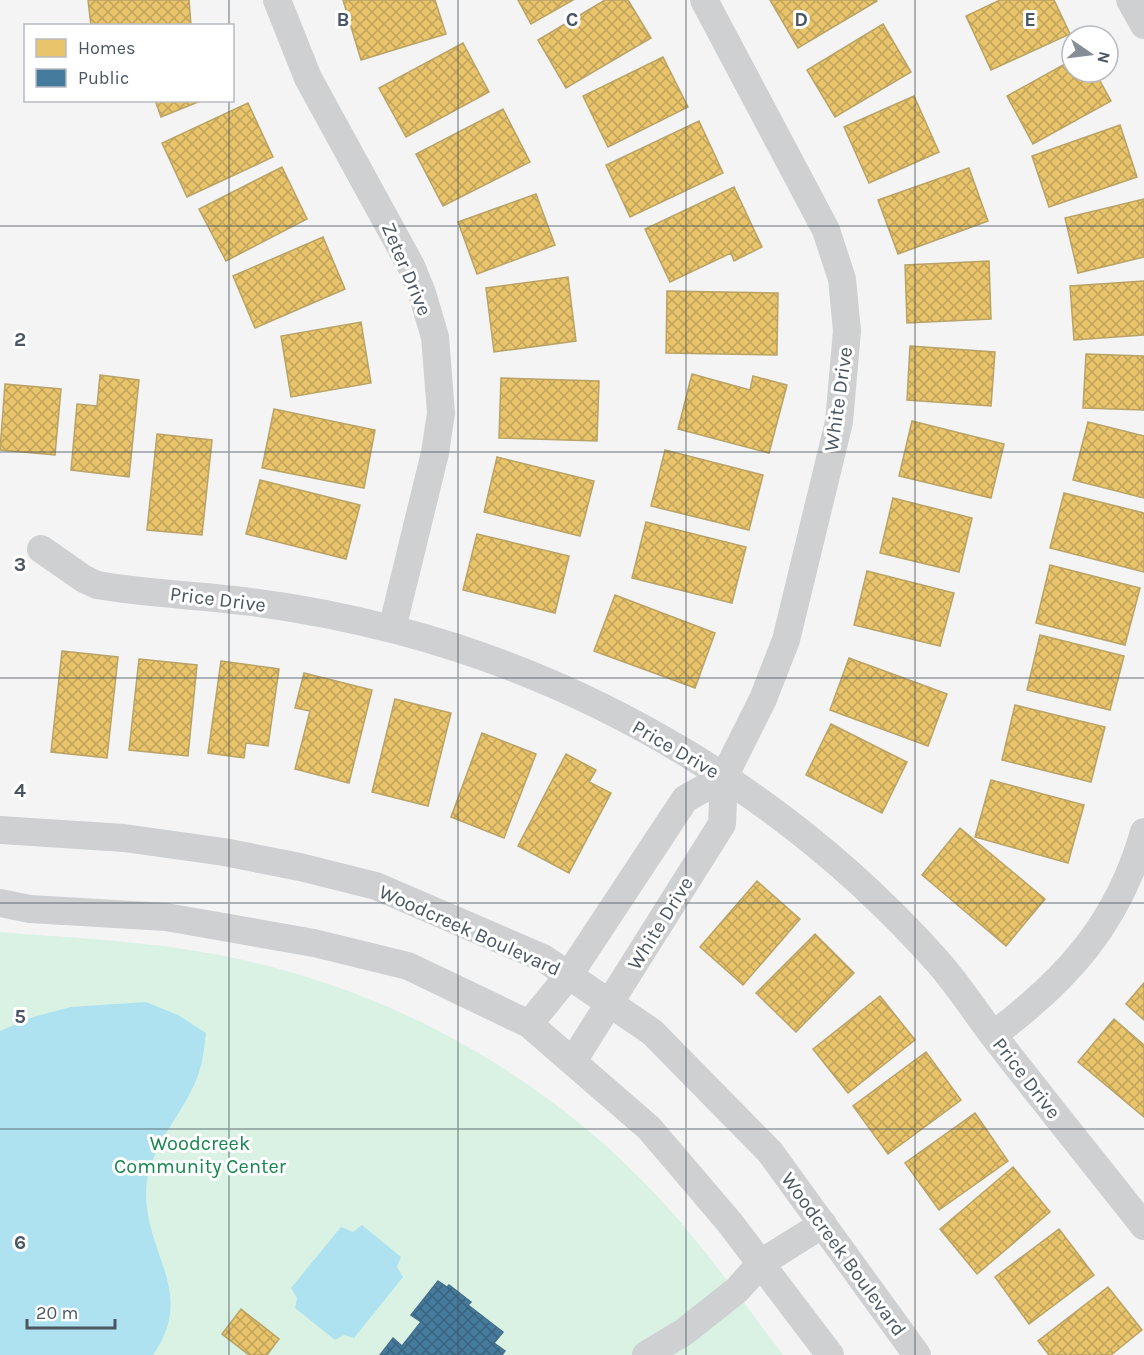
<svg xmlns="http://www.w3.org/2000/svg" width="1144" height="1355" viewBox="0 0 1144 1355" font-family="Karla,sans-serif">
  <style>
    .park { fill: #d9f2e3 }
    .water { fill: #aee2f0 }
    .homes { fill: url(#homes-cross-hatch); stroke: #b9a367; stroke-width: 1.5 }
    .public { fill: url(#public-cross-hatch); stroke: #46708b; stroke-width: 1.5 }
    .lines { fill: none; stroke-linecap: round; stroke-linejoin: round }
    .minor { stroke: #ced0d2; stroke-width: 28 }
    .grid { fill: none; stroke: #4a5661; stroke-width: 1.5; stroke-opacity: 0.55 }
    .labels { text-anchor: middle; stroke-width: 6; stroke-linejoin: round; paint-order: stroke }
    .street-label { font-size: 20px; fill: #4a5661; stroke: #fff }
    .park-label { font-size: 20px; fill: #17864f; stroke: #fff }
    .grid-label { font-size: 20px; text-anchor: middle; font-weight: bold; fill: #4a5661; stroke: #fff; stroke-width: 6; stroke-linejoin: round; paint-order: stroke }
  </style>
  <defs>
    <pattern id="homes-cross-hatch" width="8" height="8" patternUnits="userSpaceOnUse" patternTransform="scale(1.5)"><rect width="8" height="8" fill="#e9c46a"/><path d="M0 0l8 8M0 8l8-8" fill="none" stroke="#bfa25b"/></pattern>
    <pattern id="public-cross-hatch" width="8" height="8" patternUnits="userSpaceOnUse" patternTransform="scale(1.5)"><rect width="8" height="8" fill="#457b9d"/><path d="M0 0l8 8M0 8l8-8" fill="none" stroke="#39637d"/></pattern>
  </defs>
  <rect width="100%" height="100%" fill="#f4f4f4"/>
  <path class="park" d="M 0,932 C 73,938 147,941 219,955 C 385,986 543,1073 658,1197 C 704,1246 743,1302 783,1355 L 0,1355 Z"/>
  <path class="water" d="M 146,1002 L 178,1015 L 206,1033 C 204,1048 203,1063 197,1078 C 182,1117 146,1149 146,1194 C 147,1257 196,1294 153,1355 L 0,1355 L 0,1031 L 33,1017 L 71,1007 Z
    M 362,1225 L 401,1257 L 397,1267 L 403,1277 L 354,1338 L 344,1335 L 335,1340 L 295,1308 L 297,1298 L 291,1288 L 341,1227 L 353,1232 Z"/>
  <path class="homes" d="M 88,0 L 189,0 L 191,25 L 91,26 Z
    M 343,0 L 435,0 L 446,34 L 361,60 Z
    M 518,0 L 573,0 L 531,24 Z
    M 605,0 L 628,0 L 651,38 L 566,88 L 538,40 Z
    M 770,0 L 876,0 L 877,1 L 798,48 Z
    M 1000,0 L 1054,0 L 1070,34 L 991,70 L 966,16 Z
    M 883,24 L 911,72 L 835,117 L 807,70 Z
    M 463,43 L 489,92 L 406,137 L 379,88 Z
    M 663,57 L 688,107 L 608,147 L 583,96 Z
    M 1072,60 L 1072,72 L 1095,72 L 1111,101 L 1033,144 L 1007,96 Z
    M 914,96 L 939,152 L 869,183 L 844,127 Z
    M 155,100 L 203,100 L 161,117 Z
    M 248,103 L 273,157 L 187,197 L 162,143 Z
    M 503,109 L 530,162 L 443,206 L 416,154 Z
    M 699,121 L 723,173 L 630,217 L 606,165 Z
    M 1120,125 L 1137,177 L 1049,207 L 1032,156 Z
    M 282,167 L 307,219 L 226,261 L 199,209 Z
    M 969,168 L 988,221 L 898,254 L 878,200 Z
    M 734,187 L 762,247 L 734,261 L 731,253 L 670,282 L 645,229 Z
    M 536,194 L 555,245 L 477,274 L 458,222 Z
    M 1144,199 L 1144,257 L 1078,273 L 1065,218 Z
    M 323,237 L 345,289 L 255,328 L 233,276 Z
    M 989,261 L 991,319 L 907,323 L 905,265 Z
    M 568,277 L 576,341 L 494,352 L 486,288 Z
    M 1144,281 L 1144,335 L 1074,340 L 1070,286 Z
    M 667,291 L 778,293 L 777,355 L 666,353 Z
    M 361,322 L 371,383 L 291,397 L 281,336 Z
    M 910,346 L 995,352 L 991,406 L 907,400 Z
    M 1086,354 L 1144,356 L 1144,410 L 1083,408 Z
    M 692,374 L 750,390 L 753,376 L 787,385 L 769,453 L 678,429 Z
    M 100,375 L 139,380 L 129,477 L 71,470 L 77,404 L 97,406 Z
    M 501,378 L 599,381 L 597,441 L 499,438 Z
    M 5,384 L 61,389 L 55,455 L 0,450 Z
    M 274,409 L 375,430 L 364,488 L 262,468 Z
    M 912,421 L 1004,444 L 991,498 L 899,476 Z
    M 1088,422 L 1144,436 L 1144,498 L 1073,480 Z
    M 157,434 L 212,440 L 202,535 L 147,530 Z
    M 665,450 L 763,475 L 749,530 L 651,506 Z
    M 497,457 L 594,481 L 580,536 L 484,512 Z
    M 260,480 L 360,505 L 346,559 L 246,534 Z
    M 1064,493 L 1144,513 L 1144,572 L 1050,548 Z
    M 893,498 L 972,518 L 959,572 L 880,553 Z
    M 646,522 L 746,547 L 732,603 L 632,578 Z
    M 477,534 L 569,556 L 555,613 L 463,590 Z
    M 1050,565 L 1140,588 L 1125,645 L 1036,623 Z
    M 867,571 L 954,593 L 940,646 L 854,625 Z
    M 615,595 L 715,633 L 695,688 L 594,651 Z
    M 1040,635 L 1124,656 L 1110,710 L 1027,690 Z
    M 62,651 L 118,657 L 107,758 L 51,752 Z
    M 849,658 L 947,694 L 928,746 L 830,710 Z
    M 139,659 L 197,665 L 188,756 L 129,750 Z
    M 221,661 L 279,669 L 268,746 L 246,743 L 244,758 L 208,753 Z
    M 304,673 L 372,690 L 349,783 L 295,769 L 310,711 L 295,708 Z
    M 395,699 L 451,713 L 428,806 L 372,792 Z
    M 1015,705 L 1105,727 L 1091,782 L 1002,760 Z
    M 831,724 L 907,762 L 882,813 L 806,775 Z
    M 482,733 L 536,754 L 504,838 L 451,817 Z
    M 566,754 L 596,770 L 589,782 L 611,793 L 569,873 L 518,846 Z
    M 991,780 L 1084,805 L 1068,863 L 975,837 Z
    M 960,828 L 1045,899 L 1006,946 L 922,875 Z
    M 757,881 L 800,919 L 743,985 L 700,947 Z
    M 815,934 L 854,973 L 796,1032 L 756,993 Z
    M 1144,983 L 1144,1020 L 1126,1004 Z
    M 880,996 L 915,1040 L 848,1093 L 813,1049 Z
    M 1114,1019 L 1144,1045 L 1144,1117 L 1078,1062 Z
    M 926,1052 L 961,1100 L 888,1154 L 853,1106 Z
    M 975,1113 L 1008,1161 L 939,1210 L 905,1163 Z
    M 1013,1167 L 1050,1212 L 977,1274 L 940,1229 Z
    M 1059,1229 L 1094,1275 L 1029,1324 L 995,1277 Z
    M 1108,1287 L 1142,1330 L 1111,1355 L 1049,1355 L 1038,1341 Z
    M 241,1309 L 279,1339 L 267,1355 L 249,1355 L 222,1334 Z"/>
  <path class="public" d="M 438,1281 L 447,1287 L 449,1285 L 471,1302 L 468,1305 L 503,1332 L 494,1343 L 505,1351 L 502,1355 L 380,1355 L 393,1338 L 402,1346 L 421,1322 L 411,1315 Z"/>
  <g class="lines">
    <path class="minor" d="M 277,0 L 308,78 L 411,266 L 422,293 L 435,337 L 441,413 L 435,453 L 392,629
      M 1130,0 L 1144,25
      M 41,549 L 84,579 L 97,585 C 148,594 200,595 251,602 C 299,608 349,618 396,630 C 603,684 796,802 938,962 C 959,986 977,1014 996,1039 C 1045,1102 1095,1164 1144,1226
      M 0,830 L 124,838 L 224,852 L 300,867 L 376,886 L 543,958 L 652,1032 L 770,1152 L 917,1355
      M 0,903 L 30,909 L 166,917 L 314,943 L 408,966 L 529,1024 L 649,1128 L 730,1223 L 830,1355
      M 529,1024 L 569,975 L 685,799 L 724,777
      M 993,1035 C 1068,979 1118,923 1144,832
      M 573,1061 L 722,824 L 724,777 L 763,699 L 786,640 L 839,422 L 847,331 L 842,279 L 826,230 L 704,0
      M 646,1355 L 684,1332 L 737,1290 L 761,1263 L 823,1224"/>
  </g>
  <path class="grid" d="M 229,0 L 229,26M 458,0 L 458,1355M 686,0 L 686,1355M 915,0 L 915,1355M 229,100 L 229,1355M 0,226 L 1144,226M 0,452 L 1144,452M 0,678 L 1144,678M 0,903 L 1144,903M 0,1129 L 1144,1129"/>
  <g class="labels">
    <g class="street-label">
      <text transform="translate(407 269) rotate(67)" y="7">Zeter Drive</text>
      <text transform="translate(838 399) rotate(-82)" y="7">White Drive</text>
      <text transform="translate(218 599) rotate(7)" y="7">Price Drive</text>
      <text transform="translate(676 749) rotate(30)" y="7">Price Drive</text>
      <text transform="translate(660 923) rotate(-58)" y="7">White Drive</text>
      <text transform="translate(470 930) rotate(24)" y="7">Woodcreek Boulevard</text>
      <text transform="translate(1027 1078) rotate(52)" y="7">Price Drive</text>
      <text transform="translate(844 1254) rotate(54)" y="7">Woodcreek Boulevard</text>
    </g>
    <g class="park-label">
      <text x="200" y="1150">Woodcreek<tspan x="200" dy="23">Community Center</tspan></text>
    </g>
  </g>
  <g class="grid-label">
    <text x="343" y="26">B</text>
    <text x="572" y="26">C</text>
    <text x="801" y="26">D</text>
    <text x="1030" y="26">E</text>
    <text x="20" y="346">2</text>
    <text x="20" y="571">3</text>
    <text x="20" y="797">4</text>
    <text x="20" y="1023">5</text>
    <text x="20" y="1249">6</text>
  </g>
  <rect x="24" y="24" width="210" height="78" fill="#ffffff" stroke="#b7bbc0" stroke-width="1.5"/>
  <rect x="36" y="39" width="30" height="18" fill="#e9c46a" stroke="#b7bbc0" stroke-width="1.5"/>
  <text x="78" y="54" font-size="18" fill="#4a5661">Homes</text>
  <rect x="36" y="69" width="30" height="18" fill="#457b9d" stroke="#b7bbc0" stroke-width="1.5"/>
  <text x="78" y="84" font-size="18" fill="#4a5661">Public</text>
  <g transform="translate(1090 54) rotate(104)"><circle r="28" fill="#ffffff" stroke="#b7bbc0" stroke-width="1.5"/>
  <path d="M0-4.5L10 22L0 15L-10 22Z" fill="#868d94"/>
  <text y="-9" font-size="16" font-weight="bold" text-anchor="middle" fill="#4a5661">N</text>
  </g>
  <path d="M27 1319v9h88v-9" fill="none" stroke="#4a5661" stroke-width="3"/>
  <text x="36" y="1319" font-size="18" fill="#4a5661" stroke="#ffffff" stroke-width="4.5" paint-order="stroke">20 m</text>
</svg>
